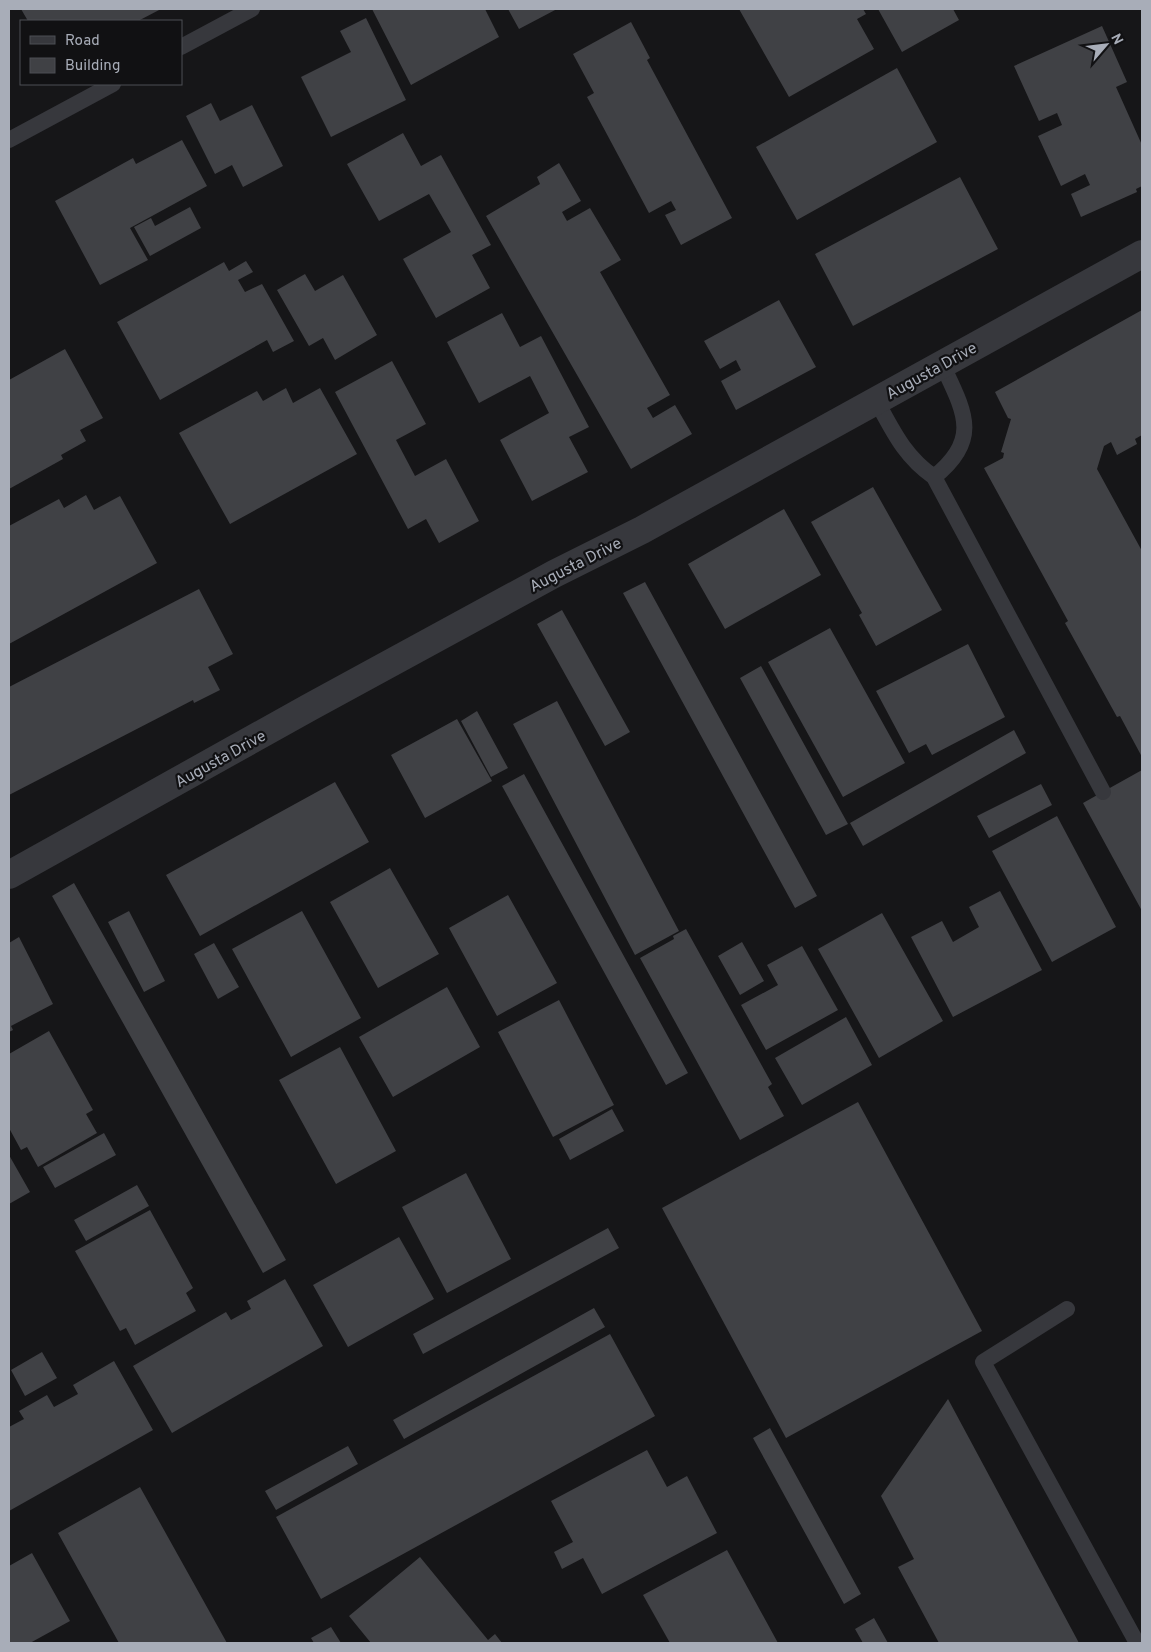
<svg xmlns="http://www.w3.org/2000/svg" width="1151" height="1652" viewBox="0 0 1151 1652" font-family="Overpass,sans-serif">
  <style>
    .building { fill: #404145 }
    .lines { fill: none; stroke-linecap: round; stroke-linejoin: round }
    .service { stroke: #37383d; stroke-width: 16 }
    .tertiary { stroke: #37383d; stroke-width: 28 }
    .labels { text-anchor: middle; stroke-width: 4.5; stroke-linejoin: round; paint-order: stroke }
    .street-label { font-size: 16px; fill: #a8adb8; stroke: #111113 }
  </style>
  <rect width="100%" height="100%" fill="#161618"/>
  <path class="building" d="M 21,9 L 161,9 L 138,21 L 28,21 Z
    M 372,9 L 485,9 L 499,37 L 411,85 Z
    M 508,9 L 557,9 L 519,29 Z
    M 739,9 L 863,9 L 866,14 L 857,19 L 874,49 L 789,97 Z
    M 878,9 L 953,9 L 959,20 L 902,52 Z
    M 366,18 L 406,100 L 331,137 L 301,77 L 351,52 L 340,31 Z
    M 631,22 L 650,58 L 647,60 L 732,218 L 681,245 L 665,215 L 676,210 L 671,201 L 649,213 L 587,97 L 594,93 L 573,54 Z
    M 1102,26 L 1127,82 L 1116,87 L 1142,145 L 1142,186 L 1136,189 L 1137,192 L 1081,217 L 1071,194 L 1090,185 L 1085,174 L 1061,186 L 1038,136 L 1062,125 L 1057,113 L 1039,121 L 1014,66 Z
    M 897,68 L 937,142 L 797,220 L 756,147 Z
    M 211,103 L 220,121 L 252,105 L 283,166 L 243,187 L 232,165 L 215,174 L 186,116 Z
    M 403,133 L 421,166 L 441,155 L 491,245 L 472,255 L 490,288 L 436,318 L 403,259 L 451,232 L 429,194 L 379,221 L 347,164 Z
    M 182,140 L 207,186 L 130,228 L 148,260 L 100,285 L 55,201 L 133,158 L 136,164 Z
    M 559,163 L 581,201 L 562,212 L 567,221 L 590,208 L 621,260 L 600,272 L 670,395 L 647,408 L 653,418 L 675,405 L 692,434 L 631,469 L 486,216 L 540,184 L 537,177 Z
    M 960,177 L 998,249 L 853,326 L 815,254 Z
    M 190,207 L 201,228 L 150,256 L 134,227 L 151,218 L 155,226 Z
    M 246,261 L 253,272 L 238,280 L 245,292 L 262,284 L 294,341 L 273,352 L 267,340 L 160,400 L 117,322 L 224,262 L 229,271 Z
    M 305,274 L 315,291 L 343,275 L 377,335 L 335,360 L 323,338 L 309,346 L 277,290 Z
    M 779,300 L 816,367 L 736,410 L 721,381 L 741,370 L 736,360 L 720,369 L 704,341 Z
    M 1142,310 L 1142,435 L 1135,439 L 1137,444 L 1117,455 L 1111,442 L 1104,446 L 1097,469 L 1142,551 L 1142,757 L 1120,716 L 1117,717 L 1065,623 L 1068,621 L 984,468 L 1003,458 L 1004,453 L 1001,452 L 1011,419 L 1008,418 L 995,392 Z
    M 502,313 L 520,347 L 541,336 L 589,427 L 569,437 L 588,472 L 532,501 L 500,440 L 549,413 L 530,376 L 479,403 L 447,342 Z
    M 65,349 L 103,418 L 80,430 L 86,441 L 61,455 L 63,459 L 9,489 L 9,380 Z
    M 392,361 L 426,424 L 396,440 L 415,476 L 446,459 L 479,521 L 439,543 L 426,519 L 408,529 L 335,392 Z
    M 286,388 L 293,403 L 320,388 L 357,454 L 230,524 L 179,433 L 257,391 L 263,401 Z
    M 873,487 L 942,610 L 876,646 L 859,615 L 862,613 L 811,522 Z
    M 86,495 L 94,510 L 120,496 L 157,563 L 9,644 L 9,526 L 59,499 L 64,508 Z
    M 784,509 L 821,575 L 725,629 L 688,564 Z
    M 645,582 L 817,896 L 795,908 L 623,593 Z
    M 199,589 L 233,654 L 208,667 L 220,690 L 194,703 L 193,700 L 9,795 L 9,687 Z
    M 562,610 L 630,732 L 605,746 L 537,624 Z
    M 830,628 L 905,763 L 843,797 L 768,662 Z
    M 968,644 L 1005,717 L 932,755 L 926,744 L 909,753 L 876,691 Z
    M 761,666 L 848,824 L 826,835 L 740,678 Z
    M 557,701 L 679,931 L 635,955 L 513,724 Z
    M 477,711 L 508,768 L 491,777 L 461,721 Z
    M 457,719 L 492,781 L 425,818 L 391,755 Z
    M 1014,730 L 1026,753 L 863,846 L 850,823 Z
    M 1142,770 L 1142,911 L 1083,803 Z
    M 524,774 L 688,1073 L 666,1085 L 502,786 Z
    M 335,782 L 369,842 L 200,936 L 166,875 Z
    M 1041,784 L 1052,805 L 989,838 L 977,816 Z
    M 1057,816 L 1116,927 L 1052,962 L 992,851 Z
    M 390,868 L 439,954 L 378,988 L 330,902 Z
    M 74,883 L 286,1260 L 263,1273 L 52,896 Z
    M 1000,891 L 1042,970 L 953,1017 L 911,937 L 942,921 L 953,942 L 979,927 L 969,907 Z
    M 508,895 L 557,983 L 497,1016 L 449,928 Z
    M 129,911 L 165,981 L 144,992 L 108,922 Z
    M 302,911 L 361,1018 L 291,1057 L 232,949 Z
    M 882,913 L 943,1021 L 879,1058 L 818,949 Z
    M 686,929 L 772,1084 L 768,1087 L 784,1116 L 740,1140 L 640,958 L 674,939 L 673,936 Z
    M 19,937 L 53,1004 L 11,1026 L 13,1030 L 9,1032 L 9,943 Z
    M 742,942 L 764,981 L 740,995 L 718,956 Z
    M 214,943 L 239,987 L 218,999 L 194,954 Z
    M 802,946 L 838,1010 L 766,1050 L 741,1005 L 778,985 L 767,965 Z
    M 447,987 L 480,1047 L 393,1097 L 359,1037 Z
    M 559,1000 L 614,1105 L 553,1137 L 498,1032 Z
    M 846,1017 L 872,1065 L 802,1105 L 775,1058 Z
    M 49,1031 L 93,1110 L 86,1114 L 97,1133 L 38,1167 L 27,1147 L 21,1150 L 9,1128 L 9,1054 Z
    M 340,1047 L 396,1151 L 336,1184 L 279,1080 Z
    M 858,1102 L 982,1331 L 786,1438 L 662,1208 Z
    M 612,1109 L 624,1131 L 570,1160 L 559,1139 Z
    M 104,1133 L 116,1155 L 55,1188 L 43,1167 Z
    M 9,1155 L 30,1192 L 9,1204 Z
    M 466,1173 L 511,1259 L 447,1293 L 402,1207 Z
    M 137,1185 L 149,1206 L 86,1241 L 74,1220 Z
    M 150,1210 L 193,1288 L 186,1293 L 196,1311 L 135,1345 L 126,1328 L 120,1331 L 75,1251 Z
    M 608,1228 L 619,1248 L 423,1354 L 413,1334 Z
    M 399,1237 L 434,1299 L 348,1347 L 313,1285 Z
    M 285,1279 L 323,1346 L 172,1433 L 133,1366 L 226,1312 L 231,1320 L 251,1309 L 247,1301 Z
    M 594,1308 L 605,1327 L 404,1439 L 393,1420 Z
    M 610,1334 L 655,1416 L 321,1599 L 276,1517 Z
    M 42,1352 L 57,1378 L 25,1396 L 11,1370 Z
    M 114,1361 L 153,1430 L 9,1511 L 9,1427 L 24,1419 L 19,1411 L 47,1395 L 54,1407 L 78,1394 L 73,1385 Z
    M 948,1399 L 1079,1643 L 939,1643 L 898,1567 L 914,1559 L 881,1496 Z
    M 770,1428 L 861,1594 L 844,1604 L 753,1438 Z
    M 348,1446 L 358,1464 L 276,1510 L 265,1491 Z
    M 647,1450 L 667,1487 L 687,1476 L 717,1533 L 602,1594 L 583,1558 L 562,1569 L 554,1552 L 573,1542 L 551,1501 Z
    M 140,1487 L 227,1643 L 119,1643 L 58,1533 Z
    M 727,1550 L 778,1643 L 670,1643 L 643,1595 Z
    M 32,1553 L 70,1621 L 30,1643 L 9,1643 L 9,1566 Z
    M 420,1557 L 488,1640 L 495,1634 L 502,1643 L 371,1643 L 349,1616 Z
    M 874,1618 L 888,1643 L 863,1643 L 855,1629 Z
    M 331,1627 L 341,1643 L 314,1643 L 311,1638 Z"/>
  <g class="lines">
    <path class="service" d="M 181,47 L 252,9
      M 9,140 L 113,84
      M 876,400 C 893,431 904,456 934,477 C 982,439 964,411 942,364
      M 934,477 L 1103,792
      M 1067,1309 L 983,1362 L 1137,1643"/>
    <path class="tertiary" d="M 9,875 L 310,707 L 554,574 L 642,530 L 1142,254"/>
  </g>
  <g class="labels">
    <g class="street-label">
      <text transform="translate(931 370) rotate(-29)" y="6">Augusta Drive</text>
      <text transform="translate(575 564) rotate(-27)" y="6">Augusta Drive</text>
      <text transform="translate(220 758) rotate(-29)" y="6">Augusta Drive</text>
    </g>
  </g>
  <rect width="1151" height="1652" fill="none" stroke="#a8adb8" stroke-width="20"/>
  <rect x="20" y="20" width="162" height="65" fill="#111113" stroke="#4d4f55"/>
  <rect x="30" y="36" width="25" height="8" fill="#37383d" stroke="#4d4f55"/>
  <text x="65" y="45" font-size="15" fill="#a8adb8">Road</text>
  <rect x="30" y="58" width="25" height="15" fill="#404145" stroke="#4d4f55"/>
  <text x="65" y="70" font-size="15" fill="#a8adb8">Building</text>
  <g transform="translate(1106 45) rotate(62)" stroke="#111113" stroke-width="4" paint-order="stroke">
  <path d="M0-4L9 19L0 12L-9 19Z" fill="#a8adb8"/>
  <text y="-8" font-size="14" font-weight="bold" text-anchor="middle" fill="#a8adb8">N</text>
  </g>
</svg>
